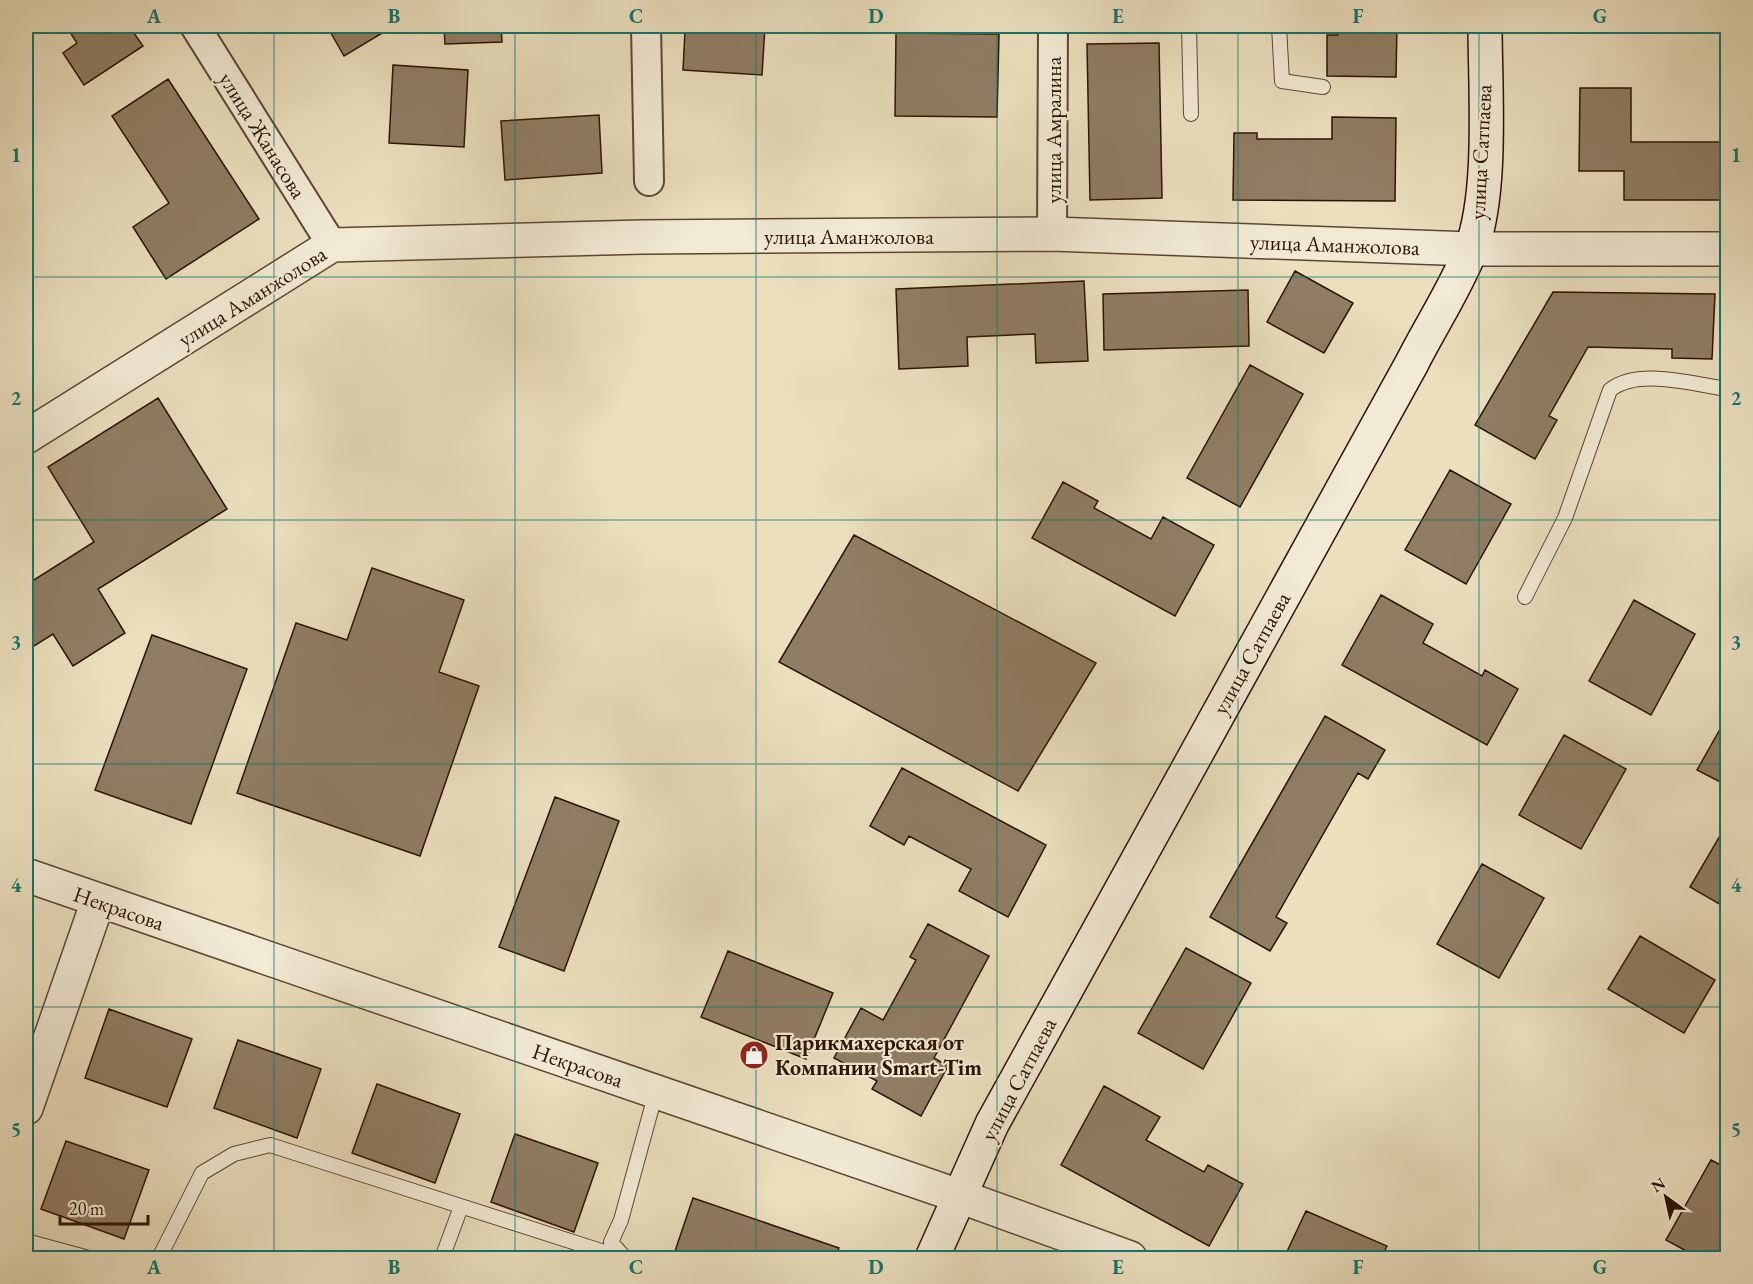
<svg xmlns="http://www.w3.org/2000/svg" width="1753" height="1284" viewBox="0 0 1753 1284" font-family="'EB Garamond',serif">
  <style>
    .building { fill: #907d64; stroke: #2d1303; stroke-width: 1.5 }
    .lines { fill: none; stroke-linecap: round; stroke-linejoin: round }
    .service-casing { stroke: #5c4632; stroke-width: 16 }
    .minor-casing { stroke: #5c4632; stroke-width: 32 }
    .tertiary-casing { stroke: #5c4632; stroke-width: 36 }
    .secondary-casing { stroke: #2d1303; stroke-width: 36 }
    .service { stroke: #f2ead5; stroke-width: 14 }
    .minor { stroke: #f2ead5; stroke-width: 28 }
    .tertiary { stroke: #f2ead5; stroke-width: 33 }
    .secondary { stroke: #f2ead5; stroke-width: 33 }
    .grid { fill: none; stroke: #0f766e; stroke-width: 1.5; stroke-opacity: 0.55 }
    .labels { text-anchor: middle; stroke-width: 4.5; stroke-linejoin: round; paint-order: stroke }
    .street-label { font-size: 22px; fill: #2d1303; stroke: #f2ead5 }
    .poi-label { font-size: 22px; font-weight: bold; fill: #2d1303; stroke: #f2ead5; text-anchor: start }
    .neatline { fill: none; stroke: #0f766e; stroke-width: 2 }
    .grid-label { font-size: 20px; text-anchor: middle; font-weight: bold; fill: #0f766e }
  </style>
  <rect width="100%" height="100%" fill="#ebdfbe"/>
  <filter id="stains"><feTurbulence type="fractalNoise" baseFrequency=".00333" numOctaves="4"/><feColorMatrix values="0 0 0 0 .2 0 0 0 0 .09 0 0 0 0 .02 0 0 0 .5 -.17"/></filter>
  <radialGradient id="worn" r=".72"><stop offset=".6" stop-color="#630" stop-opacity="0"/><stop offset="1" stop-color="#630" stop-opacity=".3"/></radialGradient>
  <path class="building" d="M 66,26 L 129,26 L 143,46 L 84,85 L 63,53 L 77,43 Z
    M 327,26 L 394,26 L 344,56 Z
    M 444,26 L 501,26 L 502,42 L 445,44 Z
    M 706,26 L 765,26 L 762,75 L 683,70 L 685,31 L 705,32 Z
    M 1338,26 L 1397,26 L 1396,77 L 1327,76 L 1327,35 L 1338,35 Z
    M 896,33 L 999,34 L 997,117 L 895,116 Z
    M 1159,43 L 1162,198 L 1090,200 L 1087,44 Z
    M 393,65 L 468,70 L 464,147 L 389,143 Z
    M 168,79 L 259,219 L 166,279 L 133,227 L 169,203 L 112,116 Z
    M 1580,88 L 1631,88 L 1631,142 L 1728,142 L 1728,200 L 1624,200 L 1624,171 L 1579,171 Z
    M 599,115 L 602,173 L 505,180 L 501,121 Z
    M 1332,117 L 1396,118 L 1395,201 L 1233,200 L 1234,133 L 1257,133 L 1257,139 L 1332,139 Z
    M 1295,271 L 1353,303 L 1324,353 L 1267,322 Z
    M 1084,281 L 1088,361 L 1036,363 L 1035,334 L 967,337 L 968,366 L 899,369 L 896,289 Z
    M 1248,290 L 1249,346 L 1104,350 L 1103,294 Z
    M 1553,292 L 1715,294 L 1712,359 L 1672,358 L 1672,349 L 1588,347 L 1549,416 L 1557,420 L 1535,459 L 1475,425 Z
    M 1250,365 L 1303,394 L 1240,507 L 1187,478 Z
    M 158,398 L 227,509 L 98,589 L 125,633 L 73,666 L 53,634 L 26,651 L 26,585 L 94,542 L 48,467 Z
    M 1450,470 L 1511,504 L 1466,584 L 1405,550 Z
    M 1063,482 L 1098,501 L 1094,508 L 1151,539 L 1163,517 L 1214,545 L 1175,616 L 1032,538 Z
    M 854,535 L 1096,663 L 1018,791 L 779,662 Z
    M 372,568 L 464,600 L 439,672 L 479,686 L 420,856 L 237,793 L 296,623 L 347,640 Z
    M 1381,595 L 1433,624 L 1423,643 L 1482,676 L 1485,670 L 1518,689 L 1487,745 L 1342,665 Z
    M 1634,600 L 1695,634 L 1651,715 L 1589,681 Z
    M 152,635 L 247,669 L 191,824 L 95,790 Z
    M 1728,715 L 1728,786 L 1697,770 Z
    M 1325,716 L 1385,750 L 1368,779 L 1358,773 L 1276,917 L 1287,923 L 1270,951 L 1210,917 Z
    M 1564,735 L 1626,769 L 1581,849 L 1519,815 Z
    M 902,768 L 1046,845 L 1008,917 L 959,891 L 971,869 L 909,836 L 904,845 L 870,826 Z
    M 555,797 L 619,821 L 564,971 L 499,947 Z
    M 1721,834 L 1728,838 L 1728,909 L 1690,887 Z
    M 1482,864 L 1544,898 L 1499,978 L 1437,944 Z
    M 928,924 L 989,956 L 934,1058 L 948,1066 L 921,1116 L 872,1089 L 877,1081 L 834,1058 L 861,1008 L 883,1020 L 916,960 L 910,957 Z
    M 1640,936 L 1715,980 L 1684,1033 L 1608,989 Z
    M 1186,948 L 1251,983 L 1203,1069 L 1138,1033 Z
    M 728,951 L 833,993 L 806,1059 L 701,1017 Z
    M 109,1009 L 192,1039 L 167,1107 L 85,1078 Z
    M 238,1040 L 321,1069 L 297,1138 L 214,1108 Z
    M 377,1084 L 460,1114 L 435,1183 L 352,1153 Z
    M 1104,1086 L 1160,1117 L 1146,1140 L 1204,1172 L 1208,1165 L 1243,1184 L 1209,1246 L 1061,1165 Z
    M 515,1134 L 598,1163 L 574,1232 L 491,1202 Z
    M 66,1141 L 149,1170 L 124,1239 L 41,1209 Z
    M 1711,1160 L 1728,1169 L 1728,1258 L 1699,1258 L 1666,1240 Z
    M 693,1198 L 839,1248 L 835,1258 L 687,1258 L 674,1254 Z
    M 1306,1211 L 1387,1246 L 1381,1258 L 1284,1258 Z"/>
  <g class="lines">
    <g class="service-casing">
      <path id="service" d="M 1189,26 L 1191,114
        M 1279,26 L 1282,81 L 1323,87
        M 1525,597 L 1565,518 L 1610,390 C 1639,367 1694,385 1728,389
        M 26,1241 L 89,1258
        M 159,1258 L 202,1173 L 234,1154 L 270,1145 L 623,1258
        M 442,1258 L 461,1207
        M 625,1258 L 611,1242 L 621,1220 L 656,1092"/>
    </g>
    <g class="minor-casing">
      <path id="minor" d="M 195,26 L 332,245
        M 646,26 L 649,181
        M 1052,234 L 1053,26"/>
    </g>
    <g class="tertiary-casing">
      <path id="tertiary" d="M 26,437 L 332,245 L 642,237 L 1052,234 L 1471,249 L 1728,249
        M 26,875 L 959,1196 L 1130,1258
        M 26,1108 L 98,901"/>
    </g>
    <g class="secondary-casing">
      <path id="secondary" d="M 932,1258 L 992,1124 L 1412,363 C 1430,327 1457,286 1471,249 C 1493,194 1485,87 1485,26"/>
    </g>
    <use href="#service" class="service"/>
    <use href="#minor" class="minor"/>
    <use href="#tertiary" class="tertiary"/>
    <use href="#secondary" class="secondary"/>
  </g>
  <path class="grid" d="M 274,26 L 274,1258M 515,26 L 515,1258M 756,26 L 756,1258M 997,26 L 997,1258M 1238,26 L 1238,1258M 1479,26 L 1479,1258M 26,277 L 1728,277M 26,520 L 1728,520M 26,764 L 1728,764M 26,1007 L 1728,1007"/>
  <defs>
    <g id="shop-disc" transform="scale(1.5)"><circle r="9.5" fill="#8f2418" stroke="#f2ead5"/><path d="M-5-2.5h2.3a2.7 3.5 0 0 1 5.4 0H5L5.5 6h-11ZM-1.5-2.5h3a1.5 2.3 0 0 0-3 0Z" fill="#fff"/></g>
  </defs>
  <g fill-rule="evenodd">
    <use href="#shop-disc" x="754" y="1055"/>
  </g>
  <g class="labels">
    <g class="street-label">
      <text transform="translate(1053 130) rotate(-90)" y="8">улица Амралина</text>
      <text transform="translate(263 135) rotate(58)" y="8">улица Жанасова</text>
      <text transform="translate(1480 152) rotate(-87)" y="8">улица Сатпаева</text>
      <text x="849" y="244">улица Аманжолова</text>
      <text transform="translate(1335 244) rotate(2)" y="8">улица Аманжолова</text>
      <text transform="translate(252 296) rotate(-32)" y="8">улица Аманжолова</text>
      <text transform="translate(1251 653) rotate(-61)" y="8">улица Сатпаева</text>
      <text transform="translate(119 908) rotate(19)" y="8">Некрасова</text>
      <text transform="translate(578 1065) rotate(19)" y="8">Некрасова</text>
      <text transform="translate(1018 1079) rotate(-62)" y="8">улица Сатпаева</text>
    </g>
    <g class="poi-label">
      <text x="775" y="1050">Парикмахерская от<tspan x="775" dy="25">Компании Smart-Tim</tspan></text>
    </g>
  </g>
  <rect width="1753" height="1284" fill="none" stroke="#ebdfbe" stroke-width="66"/>
  <g transform="translate(1666 1197) rotate(327)" stroke="#f2ead5" stroke-width="4.5" paint-order="stroke">
  <path d="M0-4.5L10 22L0 15L-10 22Z" fill="#2d1303"/>
  <text y="-9" font-size="16" font-weight="bold" text-anchor="middle" fill="#2d1303">N</text>
  </g>
  <path d="M60 1215v9h88v-9" fill="none" stroke="#2d1303" stroke-width="3"/>
  <text x="69" y="1215" font-size="18" fill="#2d1303" stroke="#f2ead5" stroke-width="4.5" paint-order="stroke">20 m</text>
  <rect x="33" y="33" width="1687" height="1218" class="neatline"/>
  <g class="grid-label">
    <text x="154" y="23">A</text>
    <text x="394" y="23">B</text>
    <text x="636" y="23">C</text>
    <text x="876" y="23">D</text>
    <text x="1118" y="23">E</text>
    <text x="1358" y="23">F</text>
    <text x="1600" y="23">G</text>
    <text x="16" y="162">1</text>
    <text x="1736" y="162">1</text>
    <text x="16" y="405">2</text>
    <text x="1736" y="405">2</text>
    <text x="16" y="649">3</text>
    <text x="1736" y="649">3</text>
    <text x="16" y="892">4</text>
    <text x="1736" y="892">4</text>
    <text x="16" y="1136">5</text>
    <text x="1736" y="1136">5</text>
    <text x="154" y="1274">A</text>
    <text x="394" y="1274">B</text>
    <text x="636" y="1274">C</text>
    <text x="876" y="1274">D</text>
    <text x="1118" y="1274">E</text>
    <text x="1358" y="1274">F</text>
    <text x="1600" y="1274">G</text>
  </g>
  <rect width="100%" height="100%" filter="url(#stains)"/>
  <rect width="100%" height="100%" fill="url(#worn)"/>
</svg>
